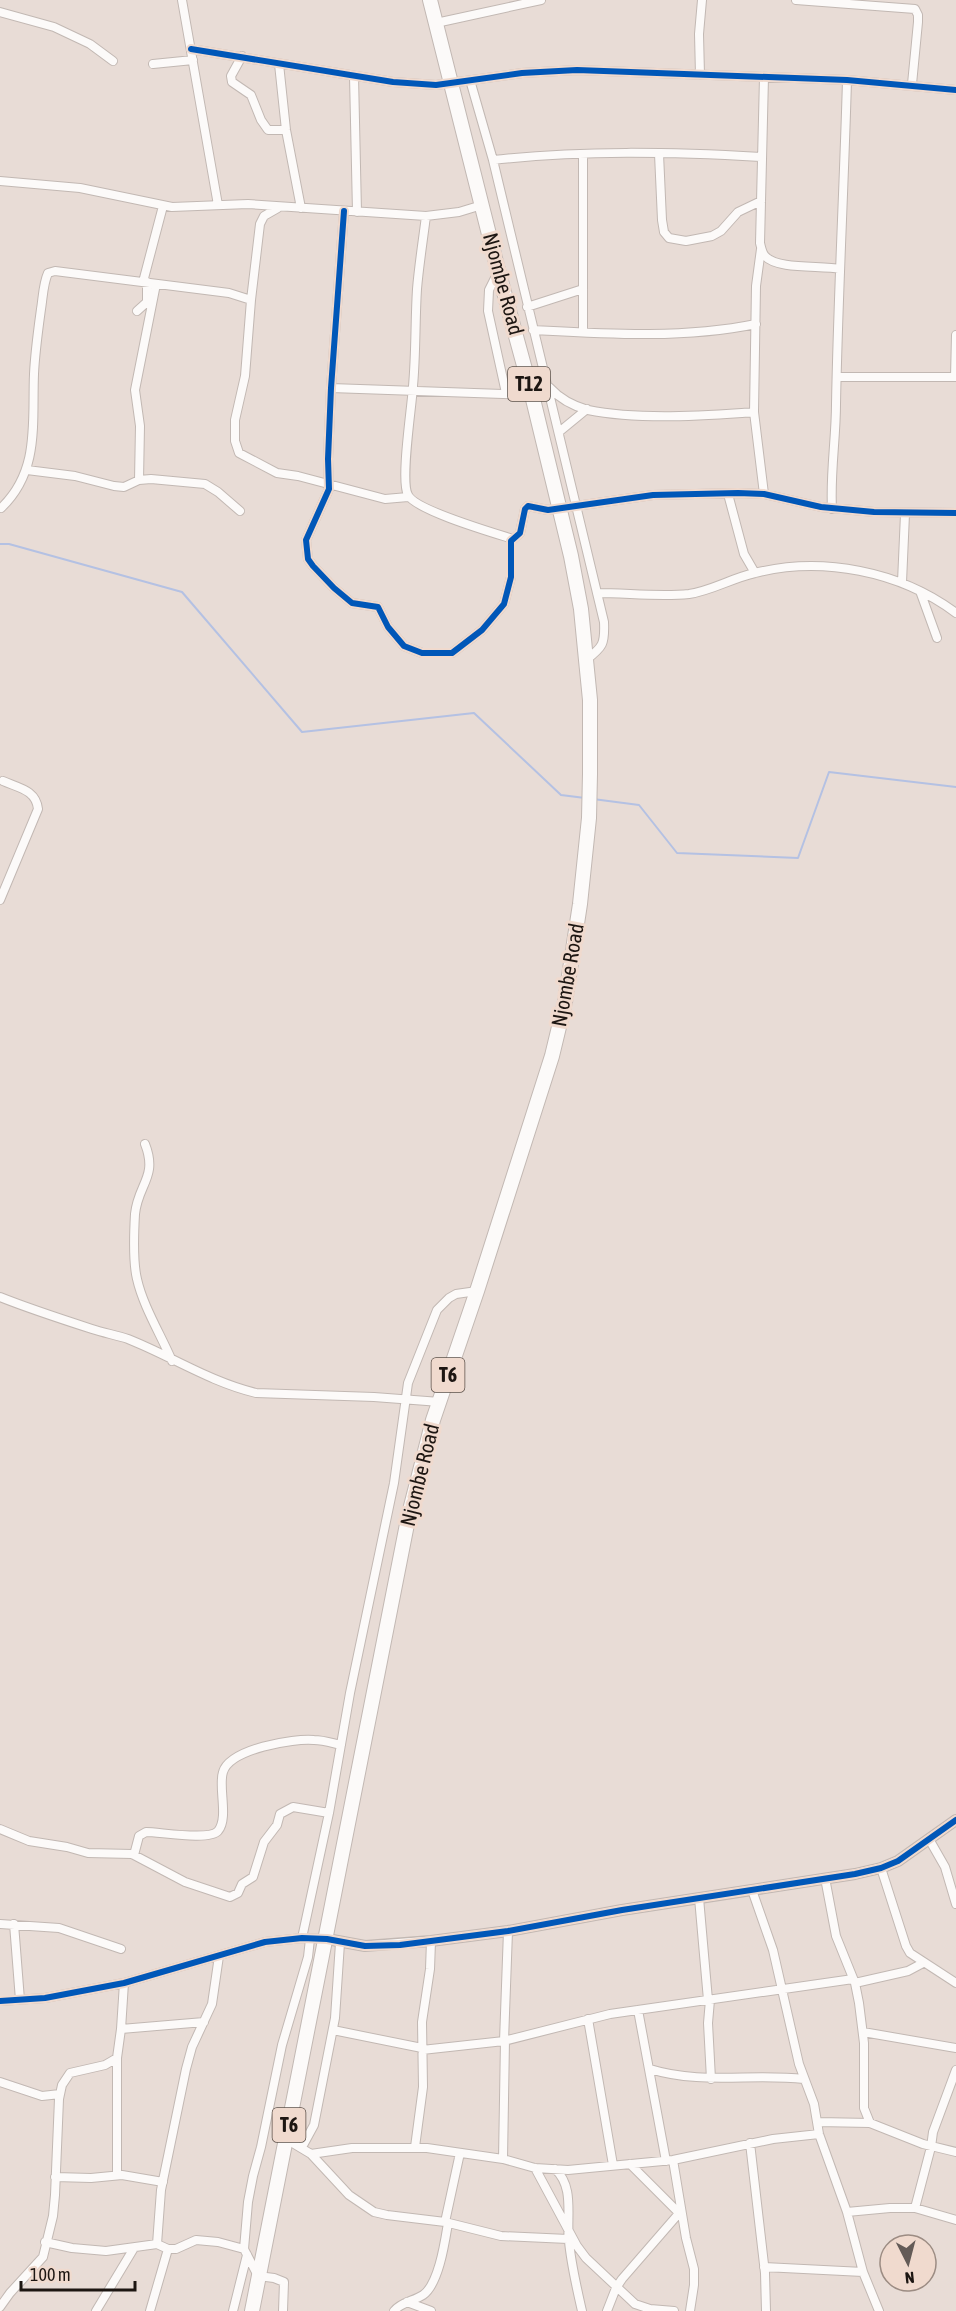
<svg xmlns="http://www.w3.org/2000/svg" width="956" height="2311" viewBox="0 0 956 2311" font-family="'Asap Condensed',sans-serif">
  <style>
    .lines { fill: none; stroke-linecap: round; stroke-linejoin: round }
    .stream { stroke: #b4c1e3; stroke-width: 2 }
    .minor-casing { stroke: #c2b8b3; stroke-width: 10 }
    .tertiary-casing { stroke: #c2b8b3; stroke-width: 12 }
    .trunk-casing { stroke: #c2b8b3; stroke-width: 16 }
    .minor { stroke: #fcfaf9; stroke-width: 8 }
    .tertiary { stroke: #fcfaf9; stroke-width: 9 }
    .trunk { stroke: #fcfaf9; stroke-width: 14 }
    .cycleway-casing { stroke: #f0dace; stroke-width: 10 }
    .cycleway { stroke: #0057b8; stroke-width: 6 }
    .labels { text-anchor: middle; stroke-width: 6; stroke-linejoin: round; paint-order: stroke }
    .shield { fill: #f0dace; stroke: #5c514a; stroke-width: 1.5 }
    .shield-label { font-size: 20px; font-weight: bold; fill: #1d1612 }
    .street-label { font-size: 21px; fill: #1d1612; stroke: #f0dace }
  </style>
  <rect width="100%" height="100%" fill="#e8dcd6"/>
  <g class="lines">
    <path class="stream" d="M 0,544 L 9,544 L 182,592 L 302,732 L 474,713 L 561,795 L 585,798
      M 593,799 L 639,805 L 677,853 L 798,858 L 829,772 L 956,787"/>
    <g class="minor-casing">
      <path id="minor" d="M 182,0 L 218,205
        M 796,0 L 915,9 L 918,15 L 918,22 L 912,84
        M 0,12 L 54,27 L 90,44 L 113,61
        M 436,23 L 541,0
        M 191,49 L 393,82 L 436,85 L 522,73 L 577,70 L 847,80 L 956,90
        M 242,56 L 231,76 L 232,82 L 251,95 L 261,120 L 268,130 L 286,130
        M 153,64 L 193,60
        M 279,64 L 286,130 L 301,208
        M 700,75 L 699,34 L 702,0
        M 354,76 L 357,212
        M 764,77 L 760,243 C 761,247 762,253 765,256 C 777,270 822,265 840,269
        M 470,80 L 493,160 L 604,622 C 605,644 603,647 586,660
        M 659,154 L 662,220 L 664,232 L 669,238 L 686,241 L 712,236 L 721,231 L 738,212 L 761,201
        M 493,160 C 581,150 672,152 761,157
        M 0,181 L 80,188 L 172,207 L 248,204 L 426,216 L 459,212 L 482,205
        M 278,208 L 264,216 L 260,224 L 251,300 L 245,376 L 235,420 L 235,441 L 239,453 L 277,473 L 298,476 L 385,499 L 408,497
        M 344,211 L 331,388 L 328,459 L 329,489 L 306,540 L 308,559 L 313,566 L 334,588 L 352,603 L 378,607 L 388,627 L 404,646 L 422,653 L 452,653 L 482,630 L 504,604 L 511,577 L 511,541 L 520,533 L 525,509 L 528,506 L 548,510 L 653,495 L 738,493 L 764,494 L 821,507 L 874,512 L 956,513
        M 426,216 C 423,240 419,265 417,289 C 415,321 416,353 413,386 C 412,406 400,481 408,495 C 415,510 494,533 513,539
        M 761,249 L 756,286 L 754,412 L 764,494
        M 498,272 L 489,290 L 488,311 L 506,393
        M 143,282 L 163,206
        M 527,307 L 583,289
        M 137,311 L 147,302 L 147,282
        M 533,330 C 607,334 683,339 756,324
        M 583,332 L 583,154
        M 837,377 L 955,377 L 956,335
        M 549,387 C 560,399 573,406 588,410 C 637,420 704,416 754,412
        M 331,388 L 532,395
        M 559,432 L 587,409
        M 27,470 L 75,476 L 114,486 L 124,487 L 139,480 L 151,479 L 205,484 L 218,492 L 240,511
        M 139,480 L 140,426 L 135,390 L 156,284
        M 728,494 L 744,554 L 755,573
        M 1,508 C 40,471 32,423 34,374 C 35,352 38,331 41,309 C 43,297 43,284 48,273 L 55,271 L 229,293 L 251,300
        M 832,509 C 830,473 836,439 836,404 C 838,296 844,188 847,80
        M 902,582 L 905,514
        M 920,591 L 937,638
        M 597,593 C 627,593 659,597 689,594 C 711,591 732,578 755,573 C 822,556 900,571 956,613
        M 0,900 L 38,809 C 36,790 19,788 3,781
        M 145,1144 C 158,1177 138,1184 135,1214 C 134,1232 133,1263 137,1279 C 143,1306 161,1335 172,1361
        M 0,1297 C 30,1309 61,1319 92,1329 C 104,1333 116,1335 128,1339 C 171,1356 210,1382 256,1393 L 374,1397 L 440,1402
        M 0,1829 L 29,1841 L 67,1847 L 88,1853 L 132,1854 L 185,1882 L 230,1897 L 238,1893 L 242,1884 L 253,1877 L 264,1842 L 277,1825 L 280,1814 L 293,1807 L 329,1813
        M 929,1839 L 945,1867 L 956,1904
        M 134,1855 L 139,1836 L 146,1832 C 160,1832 209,1841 218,1831 C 229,1818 218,1787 223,1772 C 230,1749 293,1738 314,1740 C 323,1740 332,1743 341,1745
        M 881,1868 L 906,1946 L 910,1953 L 956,1983
        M 825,1878 L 836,1936 L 855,1983 L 859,2003 L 864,2043 L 864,2108 L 870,2123
        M 752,1890 L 773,1950 L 799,2064 L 814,2104 L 819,2134 L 847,2212 L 863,2272 L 879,2311
        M 699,1898 L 708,2000
        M 0,1924 L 59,1928 L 121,1949
        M 14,1924 L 20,2000
        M 302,1938 L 329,1813 L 350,1693 L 394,1483 L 408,1383 L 437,1310 L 449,1298 L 456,1294 L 477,1291
        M 855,1983 L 908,1971 L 923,1963
        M 710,2000 L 708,2023 L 711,2079
        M 0,2001 L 45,1998 L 124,1983 L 265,1942 L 302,1938 L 327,1939
        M 638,2010 L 666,2161
        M 588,2019 L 613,2165
        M 121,2029 L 204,2022
        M 333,2030 L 422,2048
        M 863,2032 L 956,2048
        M 504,2041 L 508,1931
        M 422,2050 L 504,2041 L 610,2014 L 853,1979
        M 117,2058 L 117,2175
        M 650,2069 C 701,2085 752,2073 804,2079
        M 0,2082 L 42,2096 L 60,2094
        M 818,2122 L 870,2123 L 923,2144 L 956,2152
        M 286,2139 L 311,2154 L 349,2195 L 374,2212 L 387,2215 L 445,2222 L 501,2236 L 568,2239
        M 750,2143 L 765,2273 L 766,2311
        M 302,2147 L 314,2125 L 335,2018 L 340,1943
        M 415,2147 L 423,2087 L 422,2022 L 430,1969 L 431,1941
        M 311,2154 L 352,2148 L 427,2148 L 503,2159 L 535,2168 L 568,2170 L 673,2160 L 773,2139 L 819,2134
        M 503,2159 L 505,2040
        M 673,2160 L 686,2238 L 694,2269 L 694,2285 L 690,2311
        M 630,2164 L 679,2213
        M 535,2168 L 577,2246 L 586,2258 L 635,2304 L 650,2309 L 674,2311
        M 555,2169 C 575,2187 566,2217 569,2241 C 571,2264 577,2289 582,2311
        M 55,2177 L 91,2178 L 122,2175 L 163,2182
        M 915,2208 L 931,2147 L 933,2132 L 956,2070
        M 847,2212 L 890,2208 L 915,2208 L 956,2220
        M 445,2222 L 460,2153
        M 45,2242 L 72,2248 L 106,2251 L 157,2244 L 168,2249 L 176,2249 L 196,2240 L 218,2242 L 244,2249 L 258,2276 L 274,2278 L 284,2282 L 283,2311
        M 157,2244 L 161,2190 L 186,2069 L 192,2047 L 212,2004 L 219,1956
        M 244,2249 L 248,2202 L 253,2176 L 261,2147 L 282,2045 L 308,1957 L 310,1939
        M 764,2267 L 863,2272
        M 407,2302 L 431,2311
        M 0,2307 L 10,2293 L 43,2257 L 53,2216 L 55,2195 L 59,2099 L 62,2085 L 70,2073 L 105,2065 L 117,2058 L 121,2029 L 124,1983
        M 96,2311 L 134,2248
        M 150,2311 L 168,2249
        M 233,2311 L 247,2255
        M 394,2311 C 401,2302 414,2301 423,2295 C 439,2284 445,2241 448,2223
        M 607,2311 L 616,2288 L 622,2279 L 681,2211"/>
    </g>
    <g class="tertiary-casing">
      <path id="tertiary" d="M 327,1939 L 365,1946 L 431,1941 L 508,1931 L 622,1910 L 855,1874 L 881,1868 L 898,1861 L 956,1820"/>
    </g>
    <g class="trunk-casing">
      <path id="trunk" d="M 252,2311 L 409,1514 L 433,1420 L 477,1291 L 552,1056 L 565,1002 L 580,904 L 589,818 L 590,774 L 590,700 L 586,660 L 581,609 L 571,556 L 532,395 L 498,270 L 430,0"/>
    </g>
    <use href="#minor" class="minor"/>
    <use href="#tertiary" class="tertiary"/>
    <use href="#trunk" class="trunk"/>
    <g class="cycleway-casing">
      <path id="cycleway" d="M 191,49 L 393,82 L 436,85 L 522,73 L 577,70 L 847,80 L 956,90
        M 344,211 L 331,388 L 328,459 L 329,489 L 306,540 L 308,559 L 313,566 L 334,588 L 352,603 L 378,607 L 388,627 L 404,646 L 422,653 L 452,653 L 482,630 L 504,604 L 511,577 L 511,541 L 520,533 L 525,509 L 528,506 L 548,510 L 653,495 L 738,493 L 764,494 L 821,507 L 874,512 L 956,513
        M 0,2001 L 45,1998 L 124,1983 L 265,1942 L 302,1938 L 327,1939 L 365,1946 L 400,1945 L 508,1931 L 622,1910 L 855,1874 L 881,1868 L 898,1861 L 956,1820"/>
    </g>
    <use href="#cycleway" class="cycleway"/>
  </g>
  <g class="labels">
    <g class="shield">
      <rect x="508" y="367" width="42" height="34" rx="4.5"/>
      <rect x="431.5" y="1358" width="33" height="34" rx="4.5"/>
      <rect x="272.5" y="2108" width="33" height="34" rx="4.5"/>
    </g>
    <g class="shield-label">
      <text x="529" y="391">T12</text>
      <text x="448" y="1382">T6</text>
      <text x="289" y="2132">T6</text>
    </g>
    <g class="street-label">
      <text transform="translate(503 284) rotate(75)" y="7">Njombe Road</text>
      <text transform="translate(568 975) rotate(-80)" y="7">Njombe Road</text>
      <text transform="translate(420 1475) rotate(-76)" y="7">Njombe Road</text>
    </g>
  </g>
  <g transform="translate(908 2263) rotate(174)"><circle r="28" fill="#f0dace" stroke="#9c8c83" stroke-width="1.5"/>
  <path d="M0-4.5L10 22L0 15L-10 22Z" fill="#645b57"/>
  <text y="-9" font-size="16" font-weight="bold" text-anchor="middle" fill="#1d1612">N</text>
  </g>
  <path d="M21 2281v9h114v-9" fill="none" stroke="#1d1612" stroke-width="3"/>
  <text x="30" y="2281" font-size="18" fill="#1d1612" stroke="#f0dace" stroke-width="4.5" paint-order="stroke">100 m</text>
</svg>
